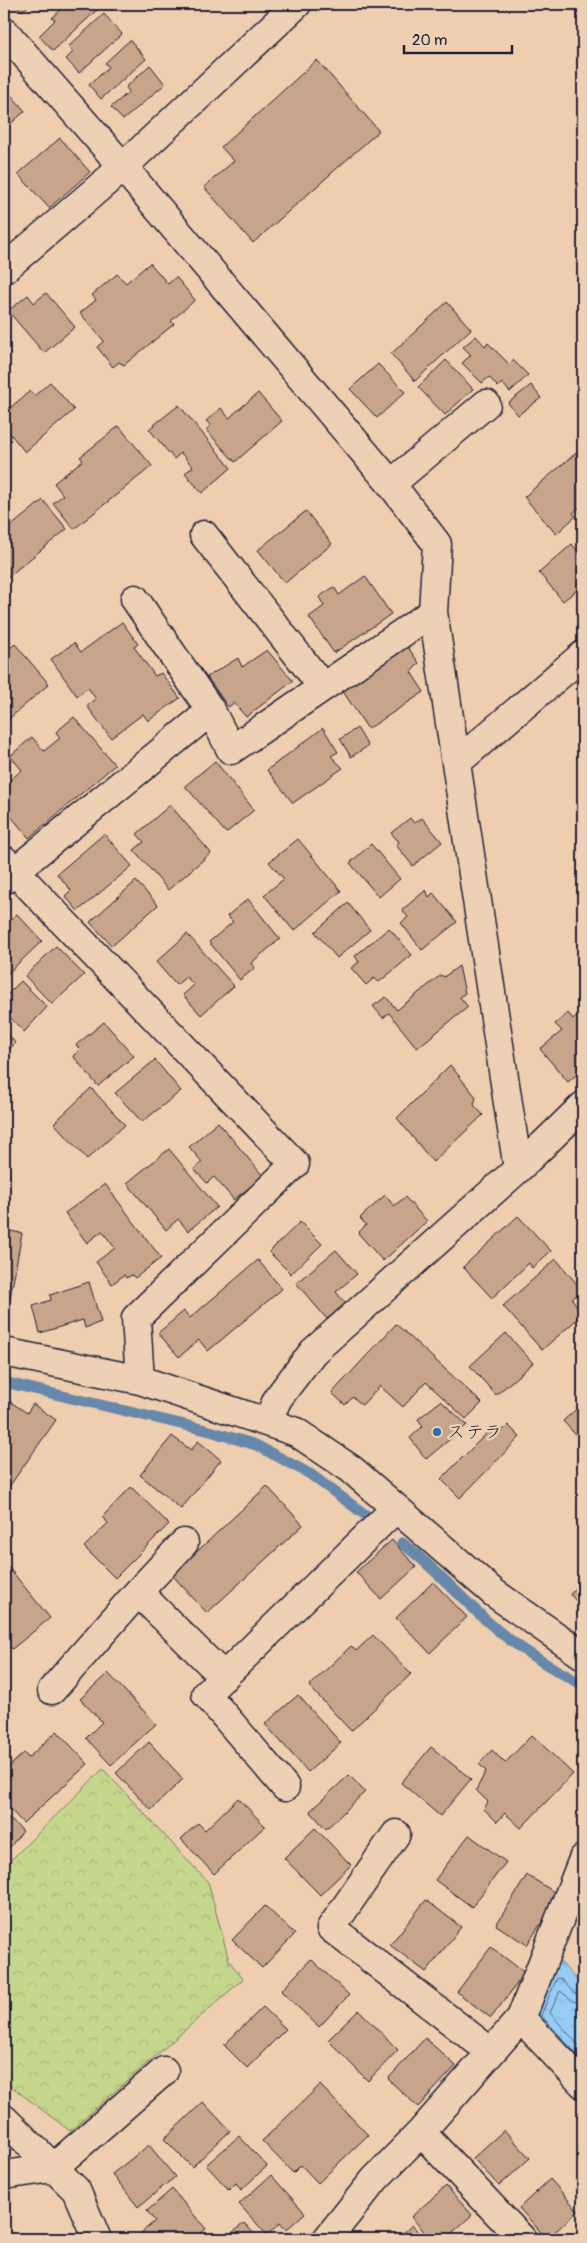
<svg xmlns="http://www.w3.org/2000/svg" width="587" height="2243" viewBox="0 0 587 2243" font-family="Pangolin,'Klee One',sans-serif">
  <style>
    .forest { fill: url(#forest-crowns); stroke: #747c64 }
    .water { fill: url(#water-ripples); stroke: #6888ab }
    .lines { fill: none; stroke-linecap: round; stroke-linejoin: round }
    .shore { stroke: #516685; stroke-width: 1 }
    .stream { stroke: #6888ab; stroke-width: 11 }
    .building { fill: #c8a48b; stroke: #22223b }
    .minor-casing { stroke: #22223b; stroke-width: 31 }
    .minor { stroke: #eed1b4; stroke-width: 28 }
    .poi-dot { fill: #1f6fb2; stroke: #eed1b4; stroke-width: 2 }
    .labels { text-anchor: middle; stroke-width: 4.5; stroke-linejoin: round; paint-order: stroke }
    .poi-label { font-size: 18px; fill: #22223b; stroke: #eed1b4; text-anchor: start }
  </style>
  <defs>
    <pattern id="forest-crowns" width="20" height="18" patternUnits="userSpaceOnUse" patternTransform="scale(1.25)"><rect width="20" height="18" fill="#c5d78c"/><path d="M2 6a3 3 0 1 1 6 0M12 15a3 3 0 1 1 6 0" fill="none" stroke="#a9b87a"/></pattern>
    <pattern id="water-ripples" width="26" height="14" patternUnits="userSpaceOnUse" patternTransform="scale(1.25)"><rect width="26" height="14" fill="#97ccf5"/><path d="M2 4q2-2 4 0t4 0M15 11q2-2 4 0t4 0" fill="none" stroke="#82afd3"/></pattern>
  </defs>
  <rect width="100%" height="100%" fill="#eeceaf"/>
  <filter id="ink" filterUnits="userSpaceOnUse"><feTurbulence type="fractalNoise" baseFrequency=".02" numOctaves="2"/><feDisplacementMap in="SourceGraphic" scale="10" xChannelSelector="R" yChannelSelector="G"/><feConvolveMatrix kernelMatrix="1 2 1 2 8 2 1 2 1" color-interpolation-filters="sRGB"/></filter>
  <g filter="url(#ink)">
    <path class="forest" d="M 103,1769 L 208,1882 L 229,1961 L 243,1979 L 70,2131 L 4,2081 L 4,1867 Z"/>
    <path class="water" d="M 554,1955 L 583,1987 L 583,2078 L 527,2018 Z"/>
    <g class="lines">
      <path class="shore" d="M 583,1996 L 574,1993 L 560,1978 L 557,1978 L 541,2015 L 583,2061
        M 583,2003 L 573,2001 L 560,1991 L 550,2013 L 583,2050"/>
      <path class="stream" d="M 4,1382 L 210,1431 L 256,1445 L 310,1474 L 371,1519
        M 402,1543 C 433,1566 458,1595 487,1621 C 515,1647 550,1667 583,1685"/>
    </g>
    <path class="building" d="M 15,4 L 30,4 L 22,11 Z
      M 67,4 L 97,4 L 100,7 L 53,51 L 39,36 L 55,20 L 52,18 Z
      M 104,14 L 122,34 L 79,73 L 66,59 L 73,52 L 68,47 Z
      M 130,40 L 146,59 L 101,99 L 89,85 L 109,67 L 105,63 Z
      M 317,60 L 379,131 L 253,243 L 204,187 L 234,161 L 221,147 Z
      M 150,65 L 165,84 L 123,120 L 111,107 L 129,92 L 126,87 Z
      M 4,87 L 25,111 L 4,130 Z
      M 60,138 L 90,172 L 49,208 L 18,174 Z
      M 150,263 L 168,284 L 176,277 L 195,300 L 171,321 L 174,324 L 124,365 L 119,362 L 113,367 L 97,347 L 104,341 L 80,313 L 96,300 L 92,295 L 117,274 L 126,283 Z
      M 46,293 L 75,327 L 44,353 L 8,311 L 28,295 L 34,303 Z
      M 447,302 L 471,329 L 415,381 L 391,354 Z
      M 476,336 L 485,346 L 488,343 L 509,364 L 513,360 L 528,375 L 510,392 L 502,383 L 498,387 L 489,377 L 482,383 L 462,363 L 471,355 L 463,347 Z
      M 446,360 L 473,389 L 445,415 L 418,387 Z
      M 378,364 L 405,392 L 377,418 L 350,389 Z
      M 50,382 L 74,410 L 25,452 L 4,426 L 4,413 L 30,391 L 34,396 Z
      M 531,385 L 541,398 L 518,415 L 508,403 Z
      M 258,393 L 282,421 L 235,462 L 206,430 L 211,425 L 206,421 L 221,408 L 229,418 Z
      M 179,405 L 231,468 L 202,493 L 185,473 L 193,467 L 181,453 L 174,459 L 149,429 Z
      M 119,426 L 152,466 L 74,529 L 53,503 L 63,495 L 54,483 L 83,460 L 80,457 Z
      M 576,453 L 583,461 L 583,504 L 573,513 L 576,516 L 556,534 L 524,497 Z
      M 43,500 L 67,529 L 4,580 L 4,521 L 10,527 Z
      M 306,511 L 332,544 L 285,583 L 258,550 Z
      M 572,544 L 583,559 L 583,585 L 563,601 L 539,573 Z
      M 365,576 L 391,614 L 334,653 L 309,617 L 324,606 L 319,597 L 334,587 L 339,595 Z
      M 122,622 L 138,644 L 134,647 L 155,676 L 161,673 L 180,698 L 148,721 L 143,714 L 111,738 L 87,706 L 96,699 L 88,688 L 77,696 L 51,659 L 74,643 L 81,652 Z
      M 15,644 L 49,684 L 4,723 L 4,653 Z
      M 407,646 L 419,663 L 411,672 L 424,692 L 368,729 L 342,690 Z
      M 267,650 L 293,681 L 246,717 L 234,703 L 228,707 L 207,677 L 238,658 L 242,667 Z
      M 74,717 L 115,765 L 29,838 L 4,808 L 4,785 L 22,770 L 10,756 L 32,737 L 44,751 L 60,738 L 56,732 Z
      M 323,728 L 338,752 L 331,756 L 343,768 L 293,803 L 267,770 Z
      M 357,728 L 368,746 L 351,757 L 340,739 Z
      M 215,761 L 254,810 L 226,833 L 185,786 Z
      M 170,805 L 211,853 L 168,890 L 134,850 L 144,842 L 137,834 Z
      M 410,818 L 414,823 L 422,818 L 442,842 L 413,866 L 396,845 L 399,842 L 391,833 Z
      M 104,834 L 132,866 L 78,911 L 65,896 L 71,890 L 57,874 Z
      M 298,839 L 341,891 L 294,931 L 264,895 L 284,879 L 269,862 Z
      M 371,844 L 400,879 L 379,897 L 350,863 Z
      M 136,881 L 158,905 L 112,946 L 90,922 Z
      M 426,890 L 429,897 L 433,893 L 457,922 L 422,950 L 401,923 L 408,917 L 402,910 Z
      M 248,899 L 280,939 L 251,963 L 255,968 L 240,980 L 209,942 L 233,922 L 227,916 Z
      M 348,903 L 370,930 L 337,958 L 315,932 Z
      M 17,914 L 42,941 L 4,977 L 4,926 Z
      M 389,928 L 412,955 L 379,982 L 374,978 L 366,985 L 351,968 L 359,962 L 355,956 Z
      M 187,934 L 234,986 L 201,1015 L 183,995 L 194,985 L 186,977 L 176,985 L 156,962 Z
      M 56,946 L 84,975 L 52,1004 L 25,976 Z
      M 459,966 L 465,993 L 460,997 L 468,1007 L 417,1048 L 389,1013 L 383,1018 L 373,1006 L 386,997 L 397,1010 L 441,975 L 444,977 Z
      M 21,981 L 47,1007 L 24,1032 L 4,1011 L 4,998 Z
      M 583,1010 L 583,1069 L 568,1082 L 540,1049 L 562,1031 L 555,1024 L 568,1013 L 573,1019 Z
      M 104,1022 L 134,1056 L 98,1086 L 73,1056 L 80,1049 L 76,1045 Z
      M 4,1029 L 15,1043 L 4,1056 Z
      M 155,1060 L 181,1091 L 142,1122 L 115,1093 Z
      M 450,1065 L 476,1097 L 474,1105 L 483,1115 L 433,1162 L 397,1118 Z
      M 91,1088 L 125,1125 L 87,1159 L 54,1123 Z
      M 218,1122 L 263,1176 L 234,1200 L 214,1177 L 207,1183 L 194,1169 L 202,1162 L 189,1147 Z
      M 169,1149 L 217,1207 L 188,1231 L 178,1219 L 166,1230 L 127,1183 Z
      M 105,1184 L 161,1258 L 135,1278 L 132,1275 L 126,1278 L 124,1275 L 112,1284 L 96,1262 L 115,1248 L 102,1231 L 87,1243 L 65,1213 Z
      M 385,1195 L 394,1206 L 405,1197 L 427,1221 L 383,1261 L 358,1233 L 366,1225 L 360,1218 Z
      M 518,1216 L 551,1251 L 532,1268 L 529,1263 L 492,1298 L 463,1267 Z
      M 300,1222 L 322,1244 L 291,1274 L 269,1252 Z
      M 4,1230 L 22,1233 L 8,1310 L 4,1309 Z
      M 336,1250 L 357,1274 L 336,1292 L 346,1304 L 327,1319 L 296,1283 Z
      M 556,1259 L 582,1290 L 572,1299 L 583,1314 L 542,1350 L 503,1306 Z
      M 258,1260 L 282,1289 L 208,1351 L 199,1340 L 179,1357 L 158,1333 L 184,1311 L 190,1318 Z
      M 89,1282 L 101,1322 L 85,1328 L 83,1320 L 40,1333 L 33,1306 L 51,1300 L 50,1295 Z
      M 396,1324 L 482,1403 L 466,1419 L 426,1382 L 403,1407 L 380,1386 L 362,1405 L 353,1397 L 345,1405 L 332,1393 Z
      M 506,1333 L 533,1363 L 496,1395 L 470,1366 Z
      M 9,1401 L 27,1413 L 33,1404 L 56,1420 L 6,1491 L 4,1489 L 4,1408 Z
      M 441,1401 L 467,1425 L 426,1459 L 410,1438 L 423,1426 L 418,1419 Z
      M 583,1403 L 583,1443 L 563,1421 Z
      M 508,1425 L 520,1437 L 460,1498 L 441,1479 L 494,1426 L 501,1432 Z
      M 172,1436 L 191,1450 L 198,1441 L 221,1460 L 181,1509 L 140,1475 Z
      M 267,1486 L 303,1525 L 207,1613 L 172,1575 Z
      M 131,1487 L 169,1524 L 115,1578 L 84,1547 L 108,1523 L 102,1517 Z
      M 392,1540 L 416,1567 L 381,1599 L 356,1572 Z
      M 9,1568 L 50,1618 L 12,1649 L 4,1639 L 4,1572 Z
      M 433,1582 L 467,1617 L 430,1653 L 396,1618 Z
      M 583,1582 L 583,1609 L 570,1594 Z
      M 373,1635 L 411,1674 L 351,1731 L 309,1686 L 351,1646 L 356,1651 Z
      M 108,1673 L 156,1724 L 111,1765 L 86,1738 L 102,1722 L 80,1699 Z
      M 298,1695 L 341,1743 L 308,1772 L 265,1724 Z
      M 57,1731 L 88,1764 L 23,1823 L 4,1803 L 4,1771 L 24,1753 L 28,1758 Z
      M 532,1735 L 573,1774 L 521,1828 L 505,1813 L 497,1822 L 484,1809 L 488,1802 L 476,1790 L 486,1771 L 479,1764 L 492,1750 L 505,1763 Z
      M 149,1742 L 183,1779 L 151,1810 L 116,1773 Z
      M 431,1747 L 471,1779 L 440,1816 L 401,1783 Z
      M 349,1775 L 365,1792 L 326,1829 L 310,1811 Z
      M 238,1798 L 265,1826 L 214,1874 L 181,1839 L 198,1823 L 205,1830 Z
      M 4,1814 L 23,1831 L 4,1854 Z
      M 315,1828 L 351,1865 L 320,1895 L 284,1858 Z
      M 469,1835 L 506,1862 L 472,1907 L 435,1880 Z
      M 527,1875 L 559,1895 L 527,1945 L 496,1925 Z
      M 426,1900 L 461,1927 L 426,1972 L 390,1945 Z
      M 265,1906 L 295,1934 L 262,1968 L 232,1940 Z
      M 491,1947 L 525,1973 L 491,2018 L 457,1992 Z
      M 311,1959 L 349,1995 L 319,2027 L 281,1991 Z
      M 263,2007 L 286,2029 L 247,2068 L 224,2045 Z
      M 359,2010 L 398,2050 L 368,2081 L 328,2040 Z
      M 425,2038 L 456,2066 L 418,2107 L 388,2079 Z
      M 320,2085 L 368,2135 L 318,2183 L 301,2165 L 293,2173 L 262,2141 Z
      M 203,2102 L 230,2131 L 192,2167 L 164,2139 Z
      M 504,2130 L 530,2158 L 499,2186 L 473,2158 Z
      M 239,2136 L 267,2166 L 241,2190 L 236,2183 L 229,2190 L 206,2165 Z
      M 149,2145 L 175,2177 L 138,2207 L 112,2174 Z
      M 271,2175 L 305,2213 L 286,2230 L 280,2223 L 267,2235 L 239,2204 Z
      M 550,2179 L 578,2211 L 547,2239 L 519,2208 Z
      M 446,2186 L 472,2215 L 445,2239 L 431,2239 L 411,2217 Z
      M 172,2189 L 206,2229 L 194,2239 L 147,2239 L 141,2233 L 155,2221 L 147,2211 Z
      M 244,2223 L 259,2239 L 225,2239 Z
      M 412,2225 L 424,2239 L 397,2239 Z"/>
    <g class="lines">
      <g class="minor-casing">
        <path id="minor" d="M 4,31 L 123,167 L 391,484 L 437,544 L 433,612 L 518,1169
          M 4,269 L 123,167 L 297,4
          M 391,484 L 486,404
          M 204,535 L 322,686
          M 135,599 L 211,711 L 231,750 L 433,612
          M 456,763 L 583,655
          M 4,860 L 295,1164 L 136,1318 L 140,1380
          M 4,880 L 211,711
          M 4,1352 L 140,1380 L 296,1432 L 351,1469 L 494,1593 L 583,1655
          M 267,1422 L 278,1398 L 313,1352 L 518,1169 L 583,1106
          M 138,1592 L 184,1543
          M 52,1690 L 138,1592 L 224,1677
          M 285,1787 L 206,1694 L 396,1508
          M 396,1834 L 331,1928 L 491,2052
          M 521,2018 L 583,2084
          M 4,2119 L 76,2190 L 97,2239
          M 421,2132 L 522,2239
          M 4,2175 L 53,2168 L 164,2071
          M 327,2239 L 375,2179 L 421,2132 L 521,2018 L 583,1859"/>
      </g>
      <use href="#minor" class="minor"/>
    </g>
  </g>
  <circle class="poi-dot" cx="437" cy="1432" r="5"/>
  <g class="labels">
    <g class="poi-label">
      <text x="447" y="1438">ステラ</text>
    </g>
  </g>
  <rect width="587" height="2243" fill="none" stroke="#eed1b4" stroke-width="20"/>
  <rect x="10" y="10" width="567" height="2223" fill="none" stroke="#22223b" stroke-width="2" filter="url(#ink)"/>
  <path d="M404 45v8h108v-8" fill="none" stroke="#22223b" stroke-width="2.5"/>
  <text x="412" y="45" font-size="15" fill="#22223b" stroke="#eed1b4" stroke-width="4" paint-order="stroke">20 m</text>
</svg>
